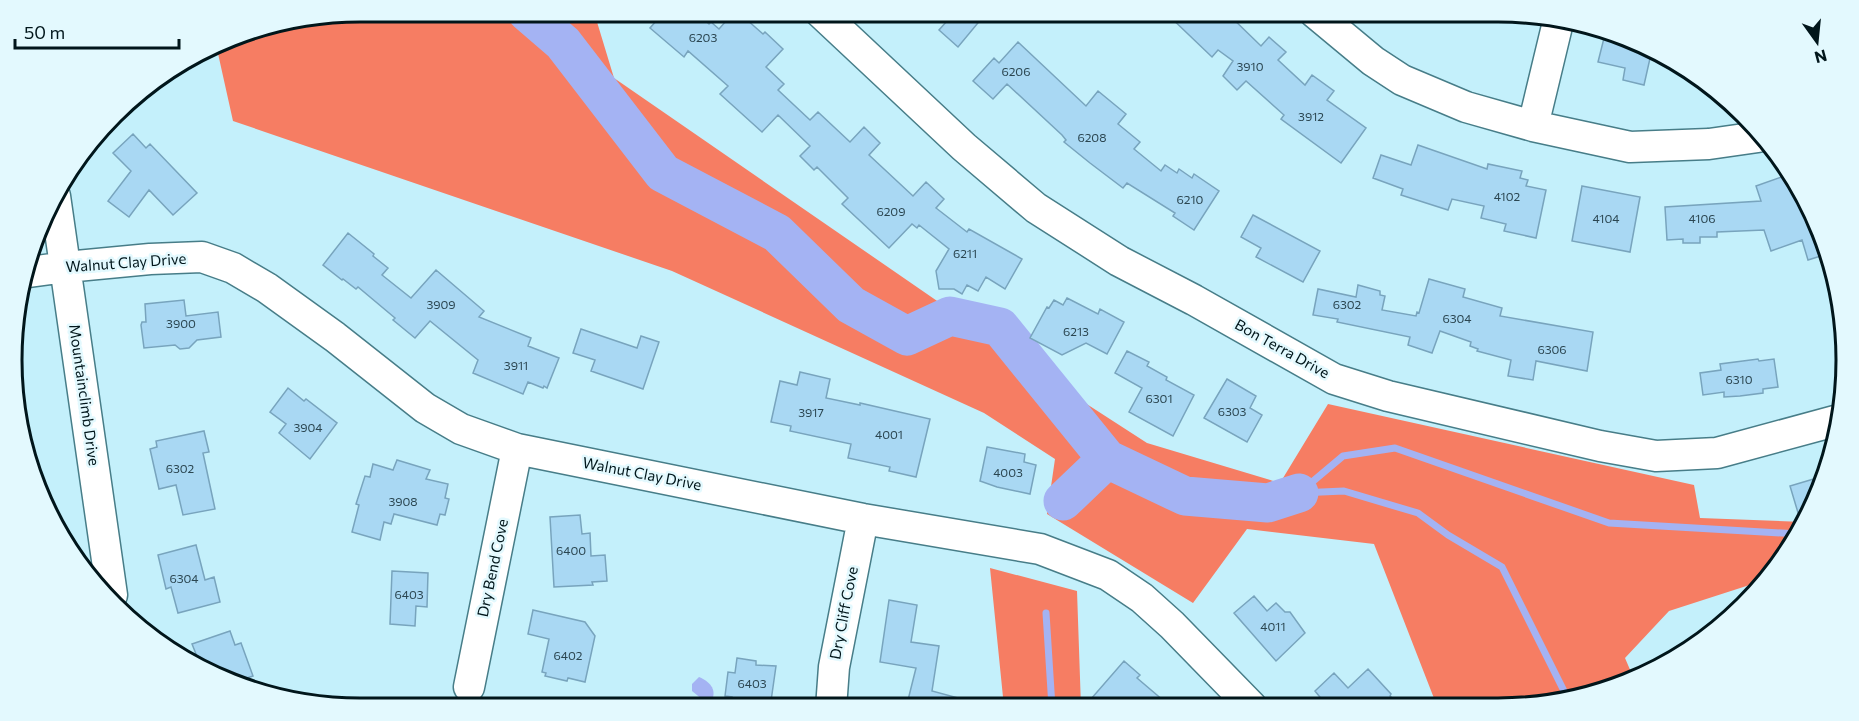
<svg xmlns="http://www.w3.org/2000/svg" width="1859" height="721" viewBox="0 0 1859 721" font-family="Commissioner,sans-serif">
  <style>
    .forest { fill: #f67d63 }
    .water { fill: #a4b3f3 }
    .lines { fill: none; stroke-linecap: round; stroke-linejoin: round }
    .stream { stroke: #a4b3f3; stroke-width: 7 }
    .river { stroke: #a4b3f3; stroke-width: 39 }
    .building { fill: #a9d8f3; stroke: #78a4bd; stroke-width: 1.5 }
    .minor-casing { stroke: #477d88; stroke-width: 33 }
    .minor { stroke: #fff; stroke-width: 30 }
    .labels { text-anchor: middle; stroke-width: 5; stroke-linejoin: round; paint-order: stroke }
    .number-label { font-size: 12px; fill: #2b4651 }
    .street-label { font-size: 15px; fill: #01161b; stroke: #e3f9fe }
    .rim { fill: none; stroke: #01161b; stroke-width: 3 }
  </style>
  <rect width="100%" height="100%" fill="#c4f0fb"/>
  <path class="forest" d="M 361,12 L 594,12 L 614,78 L 1082,401 L 1147,443 L 1280,483 L 1328,404 L 1694,485 L 1700,518 L 1804,522 L 1788,554 L 1765,580 L 1669,611 L 1625,658 L 1634,679 L 1544,706 L 1437,706 L 1374,544 L 1247,529 L 1193,603 L 1047,514 L 1055,459 L 984,413 L 672,271 L 233,121 L 217,49 L 248,31 Z
    M 990,568 L 1077,591 L 1081,707 L 1004,707 Z"/>
  <path class="water" d="M 699,677 C 709,681 717,689 712,700 L 703,700 L 692,691 L 692,684 Z"/>
  <g class="lines">
    <path class="stream" d="M 1299,493 L 1343,456 L 1395,448 L 1609,523 L 1798,534
      M 1299,493 L 1344,491 L 1418,513 L 1448,535 L 1502,567 L 1568,699
      M 1046,613 L 1052,707"/>
    <path class="river" d="M 527,12 L 563,43 L 663,173 L 777,233 L 851,305 L 907,336 L 950,316 L 1000,327 L 1107,459 L 1063,501
      M 1107,459 L 1185,496 L 1268,503 L 1299,493"/>
  </g>
  <path class="building" d="M 664,12 L 696,12 L 709,24 L 711,22 L 719,29 L 734,12 L 738,12 L 763,34 L 765,32 L 783,49 L 766,67 L 784,84 L 778,90 L 810,120 L 818,112 L 850,142 L 864,127 L 880,143 L 869,155 L 913,196 L 926,182 L 944,199 L 936,208 L 967,232 L 969,229 L 1022,259 L 1005,289 L 986,277 L 978,291 L 967,285 L 962,294 L 954,289 L 939,289 L 936,271 L 949,249 L 919,225 L 917,228 L 912,224 L 889,248 L 842,204 L 848,198 L 817,167 L 814,170 L 800,156 L 810,146 L 778,115 L 762,132 L 720,94 L 728,86 L 688,51 L 684,57 L 650,28 Z
    M 955,12 L 987,12 L 958,47 L 939,30 Z
    M 1165,12 L 1226,12 L 1261,46 L 1269,37 L 1286,52 L 1278,60 L 1305,85 L 1312,75 L 1334,91 L 1327,100 L 1366,128 L 1341,163 L 1281,119 L 1284,115 L 1246,81 L 1237,90 L 1223,76 L 1233,61 L 1218,50 L 1212,57 Z
    M 1606,30 L 1651,54 L 1644,85 L 1623,80 L 1625,68 L 1598,62 Z
    M 1018,42 L 1086,106 L 1098,91 L 1126,114 L 1118,124 L 1140,142 L 1134,149 L 1161,171 L 1165,165 L 1177,173 L 1179,169 L 1192,178 L 1194,174 L 1219,191 L 1194,230 L 1173,216 L 1175,213 L 1127,183 L 1123,188 L 1090,163 L 1064,142 L 1066,140 L 1062,135 L 1007,84 L 993,99 L 973,81 L 994,58 L 999,63 Z
    M 133,134 L 146,148 L 150,144 L 197,193 L 173,215 L 149,190 L 129,217 L 108,201 L 131,171 L 113,153 Z
    M 1418,145 L 1487,169 L 1488,164 L 1522,171 L 1520,178 L 1528,180 L 1526,186 L 1546,190 L 1536,238 L 1504,231 L 1506,224 L 1481,218 L 1484,206 L 1452,199 L 1448,210 L 1401,195 L 1403,189 L 1373,178 L 1381,155 L 1411,165 Z
    M 1787,175 L 1811,206 L 1824,255 L 1808,260 L 1802,240 L 1771,251 L 1764,230 L 1717,232 L 1717,237 L 1700,237 L 1700,243 L 1683,243 L 1683,239 L 1667,240 L 1665,207 L 1761,201 L 1756,186 Z
    M 1582,186 L 1640,197 L 1630,252 L 1572,241 Z
    M 1253,215 L 1320,251 L 1303,282 L 1256,257 L 1261,248 L 1241,237 Z
    M 348,233 L 374,254 L 373,256 L 388,268 L 382,275 L 411,298 L 436,270 L 484,311 L 479,317 L 531,338 L 528,346 L 559,358 L 547,388 L 544,386 L 543,388 L 528,382 L 523,394 L 473,373 L 478,360 L 430,321 L 415,338 L 393,320 L 395,318 L 358,287 L 356,289 L 343,279 L 342,280 L 323,265 Z
    M 1429,279 L 1465,289 L 1463,297 L 1502,308 L 1500,316 L 1593,332 L 1587,371 L 1536,361 L 1533,380 L 1508,376 L 1511,360 L 1477,351 L 1478,349 L 1470,346 L 1471,342 L 1440,331 L 1432,353 L 1408,345 L 1410,337 L 1337,322 L 1338,319 L 1313,315 L 1318,289 L 1356,297 L 1358,285 L 1380,291 L 1380,295 L 1385,296 L 1382,310 L 1416,316 L 1417,312 L 1419,313 Z
    M 1067,298 L 1098,314 L 1100,309 L 1124,322 L 1107,354 L 1086,343 L 1062,355 L 1030,338 L 1047,307 L 1049,308 L 1054,300 L 1063,305 Z
    M 184,300 L 186,316 L 218,312 L 221,337 L 197,340 L 189,348 L 180,349 L 175,345 L 144,348 L 141,325 L 142,322 L 146,322 L 145,304 Z
    M 581,329 L 637,348 L 641,336 L 659,342 L 643,389 L 591,371 L 595,360 L 573,353 Z
    M 1127,351 L 1149,362 L 1147,366 L 1167,377 L 1166,380 L 1194,395 L 1173,436 L 1129,412 L 1142,388 L 1115,373 Z
    M 1758,359 L 1759,361 L 1774,359 L 1778,387 L 1763,389 L 1763,393 L 1740,396 L 1724,397 L 1724,392 L 1703,395 L 1700,373 L 1721,370 L 1720,364 Z
    M 800,372 L 830,379 L 826,398 L 860,405 L 860,403 L 930,419 L 916,477 L 889,471 L 890,467 L 848,458 L 851,444 L 790,431 L 791,426 L 771,422 L 780,381 L 797,385 Z
    M 1227,379 L 1256,396 L 1250,408 L 1262,415 L 1247,442 L 1204,418 Z
    M 288,388 L 304,401 L 306,399 L 337,423 L 310,459 L 279,433 L 286,424 L 270,412 Z
    M 204,431 L 209,452 L 203,453 L 215,509 L 183,515 L 176,485 L 159,489 L 150,449 L 157,447 L 156,441 Z
    M 987,447 L 1025,454 L 1024,462 L 1036,465 L 1030,494 L 997,487 L 980,481 Z
    M 397,460 L 430,470 L 426,479 L 448,484 L 445,498 L 449,499 L 445,515 L 440,514 L 437,525 L 394,514 L 391,524 L 384,522 L 380,540 L 352,532 L 359,505 L 356,504 L 365,476 L 370,477 L 373,464 L 393,470 Z
    M 1827,475 L 1826,477 L 1802,526 L 1790,486 Z
    M 580,515 L 582,534 L 590,533 L 591,556 L 605,555 L 607,581 L 592,582 L 593,585 L 554,587 L 550,517 Z
    M 196,545 L 205,580 L 214,577 L 220,602 L 178,613 L 171,587 L 166,589 L 158,555 Z
    M 392,571 L 428,573 L 427,607 L 416,606 L 415,626 L 390,624 Z
    M 1254,596 L 1267,611 L 1276,603 L 1285,612 L 1290,612 L 1305,633 L 1276,661 L 1234,613 Z
    M 889,600 L 917,605 L 911,642 L 939,646 L 932,691 L 973,702 L 972,707 L 906,708 L 916,668 L 880,662 Z
    M 533,610 L 585,622 L 595,636 L 585,682 L 568,678 L 567,681 L 545,676 L 546,673 L 542,672 L 549,639 L 528,634 Z
    M 230,631 L 235,645 L 241,643 L 253,676 L 247,678 L 252,691 L 200,664 L 192,644 Z
    M 737,658 L 756,661 L 756,665 L 776,666 L 770,708 L 731,708 L 732,697 L 725,696 L 728,672 L 735,673 Z
    M 1124,661 L 1140,675 L 1137,678 L 1171,707 L 1084,707 Z
    M 1368,669 L 1391,694 L 1390,696 L 1400,706 L 1328,707 L 1315,691 L 1334,673 L 1348,688 Z"/>
  <g class="lines">
    <g class="minor-casing">
      <path id="minor" d="M 820,12 L 964,147 L 1036,208 L 1119,261 L 1194,300 L 1334,379 L 1388,396 L 1600,446 L 1656,456 L 1717,453 L 1835,421
        M 1314,12 L 1373,61 L 1402,80 L 1466,107 L 1533,126 L 1630,147 L 1709,144 L 1758,137
        M 1533,126 L 1558,22
        M 55,196 L 112,595
        M 29,272 L 66,267 L 150,259 L 202,257 L 233,268 L 267,288 L 335,337 L 425,408 L 461,429 L 517,449 L 863,519 L 1040,549 L 1108,575 L 1142,598 L 1172,625 L 1252,707
        M 469,687 L 517,449
        M 831,708 L 834,667 L 863,519"/>
    </g>
    <use href="#minor" class="minor"/>
  </g>
  <g class="labels">
    <g class="number-label">
      <text x="703" y="42">6203</text>
      <text x="1250" y="71">3910</text>
      <text x="1016" y="76">6206</text>
      <text x="1311" y="121">3912</text>
      <text x="1092" y="142">6208</text>
      <text x="1507" y="201">4102</text>
      <text x="1190" y="204">6210</text>
      <text x="891" y="216">6209</text>
      <text x="1606" y="223">4104</text>
      <text x="1702" y="223">4106</text>
      <text x="965" y="258">6211</text>
      <text x="441" y="309">3909</text>
      <text x="1347" y="309">6302</text>
      <text x="1457" y="323">6304</text>
      <text x="181" y="328">3900</text>
      <text x="1076" y="336">6213</text>
      <text x="1552" y="354">6306</text>
      <text x="516" y="370">3911</text>
      <text x="1739" y="384">6310</text>
      <text x="1159" y="403">6301</text>
      <text x="1232" y="416">6303</text>
      <text x="811" y="417">3917</text>
      <text x="308" y="432">3904</text>
      <text x="889" y="439">4001</text>
      <text x="180" y="473">6302</text>
      <text x="1008" y="477">4003</text>
      <text x="403" y="506">3908</text>
      <text x="571" y="555">6400</text>
      <text x="184" y="583">6304</text>
      <text x="409" y="599">6403</text>
      <text x="1273" y="631">4011</text>
      <text x="568" y="660">6402</text>
      <text x="752" y="688">6403</text>
    </g>
    <g class="street-label">
      <text transform="translate(126 263) rotate(-4)" y="5">Walnut Clay Drive</text>
      <text transform="translate(1282 349) rotate(29)" y="5">Bon Terra Drive</text>
      <text transform="translate(84 395) rotate(82)" y="5">Mountainclimb Drive</text>
      <text transform="translate(642 474) rotate(11)" y="5">Walnut Clay Drive</text>
      <text transform="translate(493 568) rotate(-78)" y="5">Dry Bend Cove</text>
      <text transform="translate(844 613) rotate(-79)" y="5">Dry Cliff Cove</text>
    </g>
  </g>
  <path d="M0 0H1859V721H0ZM360 22H1498A338 338 0 0 1 1836 360V360A338 338 0 0 1 1498 698H360A338 338 0 0 1 22 360V360A338 338 0 0 1 360 22Z" fill="#e3f9fe" fill-rule="evenodd"/>
  <path class="rim" d="M360 22H1498A338 338 0 0 1 1836 360V360A338 338 0 0 1 1498 698H360A338 338 0 0 1 22 360V360A338 338 0 0 1 360 22Z"/>
  <g transform="translate(1817 42) rotate(165)" stroke="#e3f9fe" stroke-width="4.5" paint-order="stroke">
  <path d="M0-4.5L10 22L0 15L-10 22Z" fill="#01161b"/>
  <text y="-9" font-size="16" font-weight="bold" text-anchor="middle" fill="#01161b">N</text>
  </g>
  <path d="M15 39v9h164v-9" fill="none" stroke="#01161b" stroke-width="3"/>
  <text x="24" y="39" font-size="18" fill="#01161b" stroke="#e3f9fe" stroke-width="4.5" paint-order="stroke">50 m</text>
</svg>
